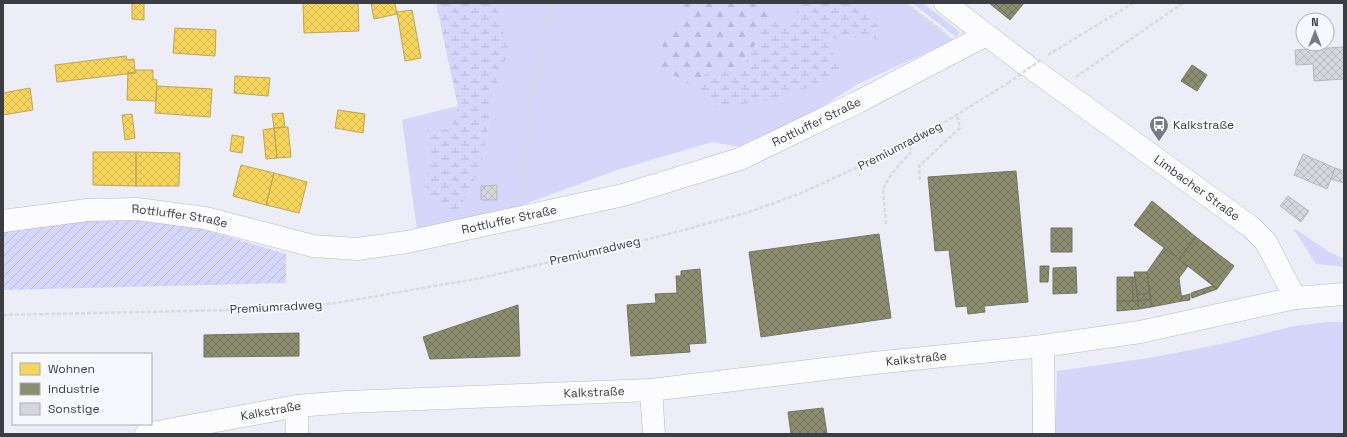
<svg xmlns="http://www.w3.org/2000/svg" width="1347" height="437" viewBox="0 0 1347 437" font-family="'Space Grotesk',sans-serif">
  <style>
    .grass { fill: #d4d6fa }
    .forest { fill: url(#forest-firs) }
    .wetland { fill: url(#wetland-marsh) }
    .garden { fill: url(#garden-furrows) }
    .homes { fill: url(#homes-cross-hatch); stroke: #bea754 }
    .industry { fill: url(#industry-cross-hatch); stroke: #747461 }
    .building { fill: url(#building-cross-hatch); stroke: #b7b8bf }
    .lines { fill: none; stroke-linecap: round; stroke-linejoin: round }
    .minor-casing { stroke: #b8b9c1; stroke-width: 23 }
    .major-casing { stroke: #b8b9c1; stroke-width: 23 }
    .path { stroke: #dadade; stroke-width: 2.5; stroke-dasharray: 4 2; stroke-linecap: butt }
    .minor { stroke: #fcfcfe; stroke-width: 22 }
    .major { stroke: #fcfcfe; stroke-width: 22 }
    .path-bridge { stroke: #dadade; stroke-width: 2.5; stroke-dasharray: 4 2; stroke-linecap: butt }
    .labels { text-anchor: middle; stroke-width: 4; stroke-linejoin: round; paint-order: stroke }
    .street-label { font-size: 12px; fill: #3c3c43; stroke: #f7f7fe }
    .poi-label { font-size: 12px; fill: #3c3c43; stroke: #f7f7fe; text-anchor: start }
  </style>
  <defs>
    <pattern id="forest-firs" width="22" height="20" patternUnits="userSpaceOnUse"><rect width="22" height="20" fill="#d4d6fa"/><path d="M5 1l3.5 6h-7zM16 11l3.5 6h-7z" fill="#b7b9d8"/></pattern>
    <pattern id="wetland-marsh" width="20" height="14" patternUnits="userSpaceOnUse"><rect width="20" height="14" fill="#d4d6fa"/><path d="M1 5h8M5 5V1M11 12h8M15 12V8" fill="none" stroke="#b7b9d8"/></pattern>
    <pattern id="garden-furrows" width="10" height="10" patternUnits="userSpaceOnUse"><rect width="10" height="10" fill="#d4d6fa"/><path d="M-1 1l2-2M0 10L10 0M9 11l2-2" fill="none" stroke="#b7b9d8"/></pattern>
    <pattern id="homes-cross-hatch" width="8" height="8" patternUnits="userSpaceOnUse"><rect width="8" height="8" fill="#f6d55c"/><path d="M0 0l8 8M0 8l8-8" fill="none" stroke="#d4b851"/></pattern>
    <pattern id="industry-cross-hatch" width="8" height="8" patternUnits="userSpaceOnUse"><rect width="8" height="8" fill="#8c8c6e"/><path d="M0 0l8 8M0 8l8-8" fill="none" stroke="#74745c"/></pattern>
    <pattern id="building-cross-hatch" width="8" height="8" patternUnits="userSpaceOnUse"><rect width="8" height="8" fill="#d5d6de"/><path d="M0 0l8 8M0 8l8-8" fill="none" stroke="#b8b9c0"/></pattern>
  </defs>
  <rect width="100%" height="100%" fill="#ecedf7"/>
  <path class="grass" d="M 502,3 L 906,3 L 954,40 L 856,85 L 797,123 L 739,147 L 712,142 L 617,170 L 517,207 L 417,230 L 402,120 L 458,106 L 452,129 L 427,130 L 429,158 L 425,194 L 484,155 L 492,97 L 508,49 L 497,15 Z
    M 912,3 L 923,3 L 960,32 L 956,37 Z
    M 1295,229 L 1329,252 L 1344,259 L 1344,267 L 1316,264 L 1294,230 Z
    M 1327,322 L 1344,322 L 1344,434 L 1055,434 L 1057,371 L 1155,357 L 1221,344 L 1294,326 Z"/>
  <path class="forest" d="M 684,3 L 769,3 L 772,18 L 762,26 L 760,38 L 749,53 L 745,67 L 730,71 L 709,72 L 693,87 L 678,77 L 650,68 L 663,47 L 658,34 L 678,19 Z"/>
  <path class="wetland" d="M 436,3 L 502,3 L 497,15 L 509,49 L 492,97 L 484,155 L 473,183 L 457,212 L 425,194 L 429,158 L 427,129 L 451,129 L 458,106 Z
    M 809,3 L 849,3 L 878,25 L 881,40 L 860,37 L 828,39 L 832,52 L 843,69 L 807,88 L 760,102 L 713,107 L 693,87 L 709,72 L 730,71 L 745,67 L 749,53 L 760,38 L 762,26 L 772,18 L 781,22 L 792,19 L 801,5 Z"/>
  <path class="garden" d="M 137,219 L 202,229 L 286,254 L 286,283 L 3,290 L 3,230 L 88,220 Z"/>
  <path class="homes" d="M 132,3 L 144,3 L 144,20 L 132,19 Z
    M 303,3 L 358,3 L 359,31 L 304,33 Z
    M 371,3 L 395,3 L 397,14 L 374,19 Z
    M 412,10 L 421,58 L 405,61 L 397,12 Z
    M 175,28 L 216,30 L 215,56 L 173,53 Z
    M 126,56 L 127,60 L 134,59 L 135,73 L 57,82 L 55,65 Z
    M 135,70 L 153,70 L 153,79 L 157,80 L 156,101 L 127,100 L 128,72 L 135,73 Z
    M 235,76 L 270,78 L 268,96 L 234,93 Z
    M 157,86 L 212,89 L 210,117 L 155,113 Z
    M 30,88 L 33,110 L 3,115 L 3,93 Z
    M 338,110 L 365,114 L 363,133 L 335,128 Z
    M 283,113 L 285,127 L 274,128 L 272,114 Z
    M 132,114 L 135,138 L 125,140 L 122,115 Z
    M 285,127 L 288,127 L 291,157 L 277,158 L 274,128 Z
    M 274,128 L 277,158 L 266,159 L 263,130 Z
    M 232,135 L 244,137 L 242,153 L 230,151 Z
    M 93,152 L 136,152 L 136,186 L 93,185 Z
    M 136,152 L 180,153 L 179,186 L 136,186 Z
    M 241,165 L 274,173 L 266,205 L 233,196 Z
    M 274,173 L 307,182 L 299,213 L 266,205 Z"/>
  <path class="industry" d="M 989,3 L 1024,3 L 1010,20 Z
    M 1192,65 L 1207,75 L 1197,91 L 1181,81 Z
    M 1016,171 L 1028,302 L 984,306 L 985,312 L 968,314 L 967,306 L 956,307 L 949,250 L 935,251 L 928,177 Z
    M 1152,201 L 1196,237 L 1179,259 L 1134,225 Z
    M 1051,228 L 1072,228 L 1072,252 L 1051,252 Z
    M 879,234 L 891,318 L 761,337 L 749,252 Z
    M 1196,237 L 1234,266 L 1217,289 L 1179,259 Z
    M 1164,248 L 1188,266 L 1179,278 L 1182,301 L 1151,307 L 1147,272 Z
    M 1040,266 L 1049,266 L 1048,282 L 1040,282 Z
    M 1076,267 L 1077,293 L 1053,294 L 1053,268 Z
    M 700,269 L 706,343 L 689,344 L 690,352 L 631,356 L 627,305 L 656,303 L 655,294 L 677,293 L 676,276 L 681,276 L 681,271 Z
    M 1134,272 L 1147,272 L 1150,293 L 1137,295 Z
    M 1117,277 L 1132,277 L 1133,301 L 1117,301 Z
    M 1132,277 L 1135,277 L 1138,301 L 1133,301 Z
    M 1212,286 L 1217,289 L 1192,298 L 1191,293 Z
    M 1150,293 L 1151,299 L 1138,301 L 1137,295 Z
    M 1190,294 L 1190,300 L 1182,301 L 1182,296 Z
    M 1151,299 L 1151,307 L 1139,309 L 1138,301 Z
    M 1117,301 L 1138,301 L 1139,309 L 1117,311 Z
    M 518,305 L 520,356 L 430,359 L 423,337 Z
    M 299,333 L 299,356 L 204,357 L 204,335 Z
    M 823,408 L 827,434 L 791,434 L 788,412 Z"/>
  <path class="building" d="M 1344,47 L 1344,79 L 1314,81 L 1313,64 L 1296,65 L 1295,50 Z
    M 1303,154 L 1335,168 L 1327,189 L 1294,175 Z
    M 1335,168 L 1344,171 L 1344,183 L 1331,179 Z
    M 497,185 L 497,200 L 481,200 L 481,186 Z
    M 1288,196 L 1309,211 L 1301,222 L 1280,206 Z"/>
  <g class="lines">
    <g class="minor-casing">
      <g id="minor">
        <path d="M 945,3 L 1026,65"/>
        <path id="s1" d="M 1034,70 L 1251,227 L 1266,242 L 1295,298"/>
        <path id="s2" d="M 3,221 L 87,210 L 137,209 L 205,218 L 313,246 L 357,249 L 407,242 L 623,195 L 740,159 L 858,102 L 986,35"/>
        <path d="M 1043,346 L 1044,434"/>
        <path d="M 651,390 L 654,434"/>
        <path d="M 297,434 L 297,406"/>
      </g>
    </g>
    <g class="major-casing">
      <g id="major">
        <path id="s3" d="M 146,434 L 297,406 L 346,402 L 651,390 L 874,363 L 1043,346 L 1140,332 L 1295,298 L 1344,294"/>
      </g>
    </g>
    <path class="path" d="M 906,3 L 945,33
      M 1048,55 L 1133,3
      M 1076,77 L 1183,3
      M 920,180 L 919,166 L 960,128 L 957,115
      M 519,197 L 530,104 L 551,3
      M 886,224 L 883,189 L 892,173 L 911,152 L 911,143
      M 3,315 L 279,309 L 336,303 L 481,278 L 661,236 L 746,213 L 799,194 L 911,143 L 1008,83"/>
    <use href="#minor" class="minor"/>
    <use href="#major" class="major"/>
    <path class="path-bridge" d="M 1008,83 L 1042,59"/>
  </g>
  <defs>
    <g id="bus-pin" transform="scale(1)"><path d="M0 17L-7.5 6A9.5 9.5 0 1 1 7.5 6Z" fill="#7a7a82" stroke="#f7f7fe"/><path d="M-5-6H5V4H4V6H2V4H-2V6H-4V4H-5ZM-3.5-4V0h7V-4ZM-3.5 1.2v1.5H-2V1.2ZM2 1.2v1.5H3.5V1.2Z" fill="#fff"/></g>
  </defs>
  <g fill-rule="evenodd">
    <use href="#bus-pin" x="1159" y="125"/>
  </g>
  <g class="labels">
    <g class="street-label">
      <text dy="4" stroke="none"><textPath href="#s2" startOffset="838">Rottluffer Straße</textPath></text>
      <text transform="translate(900 146) rotate(-27)" y="4">Premiumradweg</text>
      <text dy="4" stroke="none"><textPath href="#s1" startOffset="201">Limbacher Straße</textPath></text>
      <text dy="4" stroke="none"><textPath href="#s2" startOffset="178">Rottluffer Straße</textPath></text>
      <text dy="4" stroke="none"><textPath href="#s2" startOffset="514">Rottluffer Straße</textPath></text>
      <text transform="translate(595 251) rotate(-13)" y="4">Premiumradweg</text>
      <text transform="translate(276 307) rotate(-3)" y="4">Premiumradweg</text>
      <text dy="4" stroke="none"><textPath href="#s3" startOffset="775">Kalkstraße</textPath></text>
      <text dy="4" stroke="none"><textPath href="#s3" startOffset="451">Kalkstraße</textPath></text>
      <text dy="4" stroke="none"><textPath href="#s3" startOffset="127">Kalkstraße</textPath></text>
    </g>
    <g class="poi-label">
      <text x="1173" y="129">Kalkstraße</text>
    </g>
  </g>
  <rect width="1347" height="437" fill="none" stroke="#3c3c43" stroke-width="8"/>
  <rect x="12" y="353" width="140" height="72" fill="#f7f7fe" stroke="#acacb3"/>
  <rect x="20" y="363" width="20" height="12" fill="#f6d55c" stroke="#acacb3"/>
  <text x="48" y="373" font-size="12" fill="#3c3c43">Wohnen</text>
  <rect x="20" y="383" width="20" height="12" fill="#8c8c6e" stroke="#acacb3"/>
  <text x="48" y="393" font-size="12" fill="#3c3c43">Industrie</text>
  <rect x="20" y="403" width="20" height="12" fill="#d5d6de" stroke="#acacb3"/>
  <text x="48" y="413" font-size="12" fill="#3c3c43">Sonstige</text>
  <g transform="translate(1315 32)"><circle r="19" fill="#f7f7fe" stroke="#acacb3"/>
  <path d="M0-3L7 15L0 10L-7 15Z" fill="#7a7a82"/>
  <text y="-6" font-size="11" font-weight="bold" text-anchor="middle" fill="#3c3c43">N</text>
  </g>
</svg>
